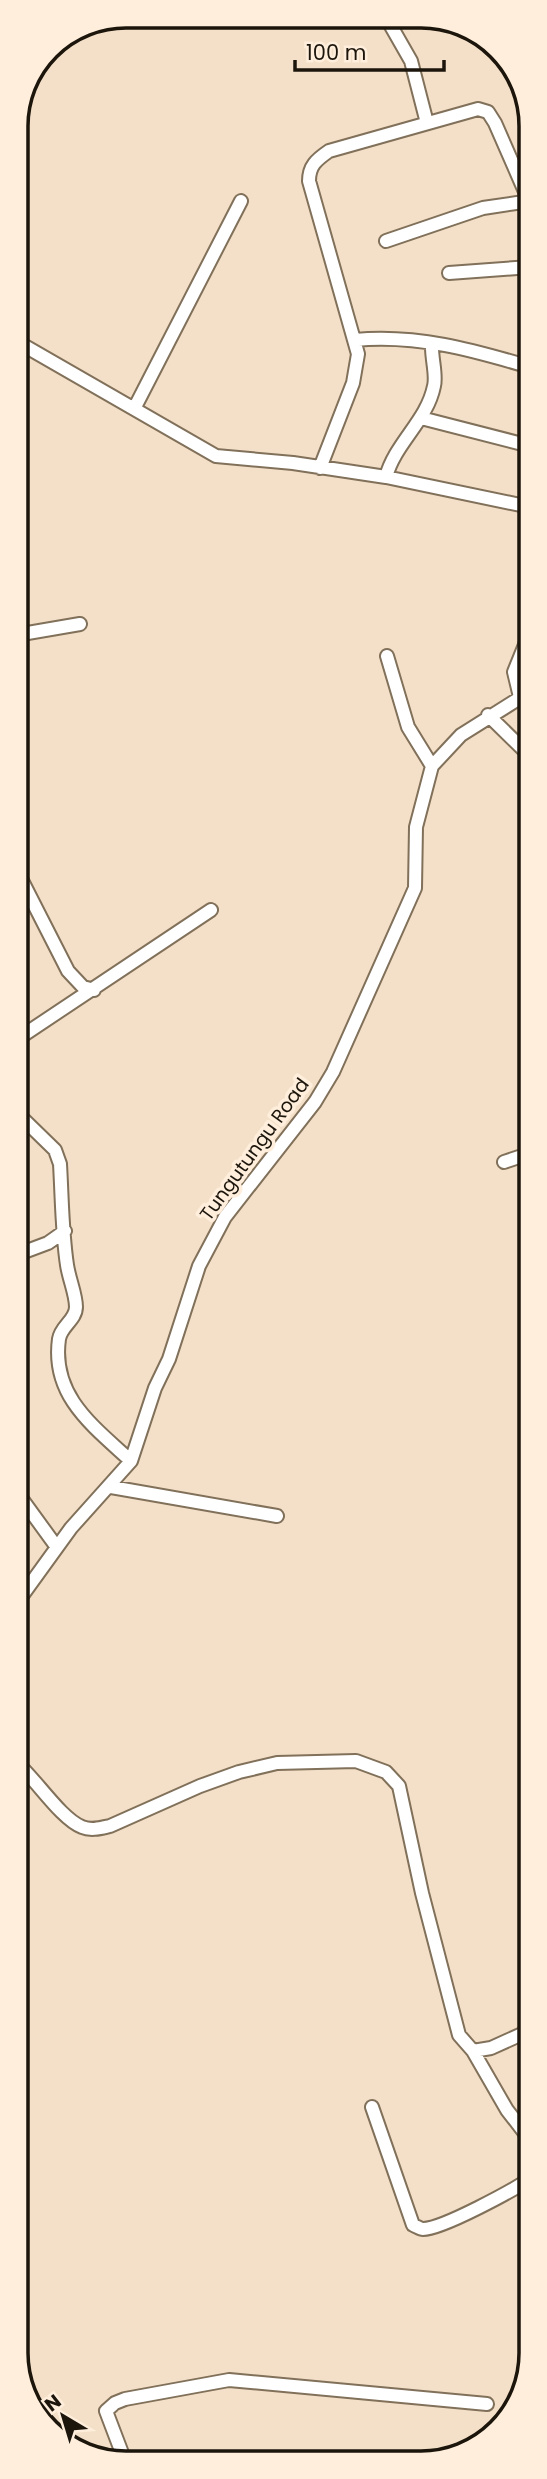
<svg xmlns="http://www.w3.org/2000/svg" width="547" height="2479" viewBox="0 0 547 2479" font-family="Poppins,sans-serif">
  <style>
    .lines { fill: none; stroke-linecap: round; stroke-linejoin: round }
    .street-casing { stroke: #81705a; stroke-width: 16 }
    .street { stroke: #fff; stroke-width: 12 }
    .labels { text-anchor: middle; stroke-width: 7; stroke-linejoin: round; paint-order: stroke }
    .street-label { font-size: 19px; fill: #1c150c; stroke: #feeedb }
    .rim { fill: none; stroke: #1c150c; stroke-width: 3.5 }
  </style>
  <rect width="100%" height="100%" fill="#f4e0c8"/>
  <g class="lines">
    <g class="street-casing">
      <path id="street" d="M 387,19 L 411,61 L 427,123
        M 386,241 L 483,208 L 530,201
        M 449,273 L 530,267
        M 355,340 C 416,334 473,350 530,367
        M 16,341 L 216,456 L 293,463 L 386,477 L 530,507
        M 134,409 L 241,201
        M 421,418 L 530,446
        M 320,468 L 353,383 L 358,354 L 309,181 C 309,166 316,160 329,151 L 478,109 L 488,112 L 495,123 L 530,203
        M 386,477 C 395,443 427,421 434,386 C 437,375 431,357 432,343
        M 16,635 L 80,624
        M 387,656 L 408,727 L 432,766
        M 520,697 L 514,672 L 531,630
        M 488,715 L 531,757
        M 16,869 L 68,971 L 83,987 L 94,990
        M 16,1040 L 211,910
        M 16,1112 L 55,1150 L 60,1164 C 62,1198 62,1232 67,1265 C 69,1279 76,1294 76,1307 C 76,1320 61,1326 59,1339 C 51,1396 93,1426 131,1461
        M 504,1162 L 531,1153
        M 16,1255 L 48,1243 L 65,1231
        M 111,1487 L 277,1516
        M 16,1491 L 56,1546
        M 16,1604 L 71,1528 L 131,1461 L 155,1388 L 169,1359 L 199,1266 L 225,1217 L 315,1102 L 333,1072 L 415,888 L 416,827 L 432,766 L 461,735 L 531,691
        M 16,1762 C 35,1778 61,1819 82,1827 C 91,1831 101,1828 110,1826 L 200,1786 L 239,1772 L 277,1763 L 356,1761 L 386,1772 L 399,1786 L 422,1893 L 459,2035 L 473,2051 L 491,2048 L 531,2030
        M 473,2051 L 507,2110 L 531,2141
        M 372,2107 L 413,2225 C 416,2226 420,2229 423,2229 C 442,2229 514,2190 531,2178
        M 125,2461 L 106,2411 L 115,2403 L 125,2399 L 229,2380 L 487,2404"/>
    </g>
    <use href="#street" class="street"/>
  </g>
  <g class="labels">
    <g class="street-label">
      <text transform="translate(254 1149) rotate(-54)" y="7">Tungutungu Road</text>
    </g>
  </g>
  <path d="M0 0H547V2479H0ZM126 28H421A98 98 0 0 1 519 126V2353A98 98 0 0 1 421 2451H126A98 98 0 0 1 28 2353V126A98 98 0 0 1 126 28Z" fill="#feeedb" fill-rule="evenodd"/>
  <path class="rim" d="M126 28H421A98 98 0 0 1 519 126V2353A98 98 0 0 1 421 2451H126A98 98 0 0 1 28 2353V126A98 98 0 0 1 126 28Z"/>
  <g transform="translate(63 2416) rotate(322)" stroke="#feeedb" stroke-width="5" paint-order="stroke">
  <path d="M0-5L12 26L0 18L-12 26Z" fill="#1c150c"/>
  <text y="-10" font-size="19" font-weight="bold" text-anchor="middle" fill="#1c150c">N</text>
  </g>
  <path d="M295 60v10h149v-10" fill="none" stroke="#1c150c" stroke-width="3.5"/>
  <text x="306" y="60" font-size="21" fill="#1c150c" stroke="#feeedb" stroke-width="5" paint-order="stroke">100 m</text>
</svg>
